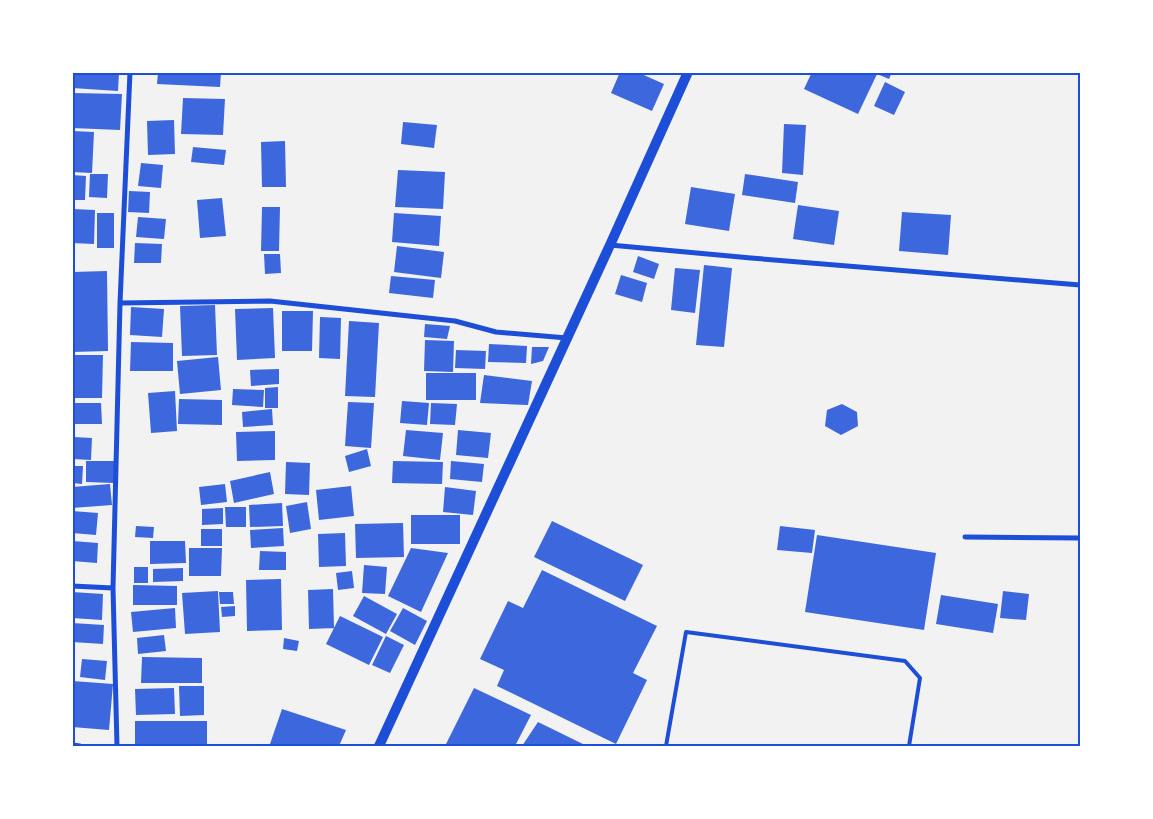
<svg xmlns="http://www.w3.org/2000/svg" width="1153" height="819" viewBox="0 0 1153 819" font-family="'PT Sans Narrow',sans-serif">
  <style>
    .building { fill: #3d67dc }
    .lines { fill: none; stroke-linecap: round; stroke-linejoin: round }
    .service { stroke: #1d4ed8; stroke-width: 4 }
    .minor { stroke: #1d4ed8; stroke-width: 5 }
    .secondary { stroke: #1d4ed8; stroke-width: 10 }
    .neatline { fill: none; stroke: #1d4ed8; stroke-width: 2 }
  </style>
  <rect width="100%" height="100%" fill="#f2f2f2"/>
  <path class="building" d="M 72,72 L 119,72 L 118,91 L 72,88 Z
    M 158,72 L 221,72 L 220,87 L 157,84 Z
    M 620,72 L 637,72 L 664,84 L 652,111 L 611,93 Z
    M 812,72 L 892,72 L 889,79 L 877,74 L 858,114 L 804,89 Z
    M 885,82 L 905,92 L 894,115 L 874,106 Z
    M 72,93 L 122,94 L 120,130 L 72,128 Z
    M 183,98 L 225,99 L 223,135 L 181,134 Z
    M 174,120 L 175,154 L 148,155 L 147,121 Z
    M 403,122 L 437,125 L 434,148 L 401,144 Z
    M 784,124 L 806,125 L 803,175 L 782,173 Z
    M 72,131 L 94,132 L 92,173 L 72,172 Z
    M 285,141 L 286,187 L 262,187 L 261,142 Z
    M 193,147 L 226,150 L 224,165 L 191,162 Z
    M 141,163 L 163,165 L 161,188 L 138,186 Z
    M 398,170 L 445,172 L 443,209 L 395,207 Z
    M 90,174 L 108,174 L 107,198 L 89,197 Z
    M 745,174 L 798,182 L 795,203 L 742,195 Z
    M 72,175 L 86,176 L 85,200 L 72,200 Z
    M 691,187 L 735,194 L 729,231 L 685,224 Z
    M 129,191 L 150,192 L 149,213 L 128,212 Z
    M 222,198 L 226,236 L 200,238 L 197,200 Z
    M 798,205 L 839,211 L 834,245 L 793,239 Z
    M 262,207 L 280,207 L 279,251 L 261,251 Z
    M 72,209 L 95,210 L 94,244 L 72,243 Z
    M 902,212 L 951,215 L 948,255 L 899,251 Z
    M 97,213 L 114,213 L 114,248 L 97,248 Z
    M 394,213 L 441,216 L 439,246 L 392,242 Z
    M 138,217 L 166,219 L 164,239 L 136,237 Z
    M 135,243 L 162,244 L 161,263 L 134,263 Z
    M 397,246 L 444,252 L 441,278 L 394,272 Z
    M 264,254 L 280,254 L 281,273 L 265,274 Z
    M 638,256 L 659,264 L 654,279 L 633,272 Z
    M 704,265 L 732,268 L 724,347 L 696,345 Z
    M 675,268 L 700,270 L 695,313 L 671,310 Z
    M 107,271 L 108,351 L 72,352 L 72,272 Z
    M 621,275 L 647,283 L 642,302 L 615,294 Z
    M 391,276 L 435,280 L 433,298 L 389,293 Z
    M 215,305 L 217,355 L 182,356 L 180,306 Z
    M 131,307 L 164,309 L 162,337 L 130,335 Z
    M 273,308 L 275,358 L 237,360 L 235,309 Z
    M 282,311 L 313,311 L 312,351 L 282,351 Z
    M 320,317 L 341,318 L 340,359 L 319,358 Z
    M 349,321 L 379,323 L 375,397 L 345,396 Z
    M 425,324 L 450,326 L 447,339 L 424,337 Z
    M 425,340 L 454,341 L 453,372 L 424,371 Z
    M 131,342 L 173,343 L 173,371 L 130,371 Z
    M 489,344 L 527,346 L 526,363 L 488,362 Z
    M 532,347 L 549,347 L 543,361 L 531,364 Z
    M 456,350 L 486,351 L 485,369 L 455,368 Z
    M 72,355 L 103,355 L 102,398 L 72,398 Z
    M 218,357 L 221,390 L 180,394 L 177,361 Z
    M 279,369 L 279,384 L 251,386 L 250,370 Z
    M 426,373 L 476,373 L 476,400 L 426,400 Z
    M 484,375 L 532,381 L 528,405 L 480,403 Z
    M 278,387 L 278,408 L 265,408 L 265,388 Z
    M 233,389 L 264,390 L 263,407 L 232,405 Z
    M 175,391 L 177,431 L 151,433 L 148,393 Z
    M 179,399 L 222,400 L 222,425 L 178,424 Z
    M 402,401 L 429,403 L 427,425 L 400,423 Z
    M 348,402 L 374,403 L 371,448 L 345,446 Z
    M 72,403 L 101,403 L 102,424 L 72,424 Z
    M 431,403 L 457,404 L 455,425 L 430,424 Z
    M 842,404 L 857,412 L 858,426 L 841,435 L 825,426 L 827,410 Z
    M 272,409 L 273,425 L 243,427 L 242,412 Z
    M 406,430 L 443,433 L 440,460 L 403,456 Z
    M 458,430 L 491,433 L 488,458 L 456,455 Z
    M 275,431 L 275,460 L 237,461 L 236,432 Z
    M 74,437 L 92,438 L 91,460 L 73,459 Z
    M 367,449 L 371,466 L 349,472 L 345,456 Z
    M 86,461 L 115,461 L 114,483 L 86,482 Z
    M 393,461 L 443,462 L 442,484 L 392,483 Z
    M 451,461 L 484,464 L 482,482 L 450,479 Z
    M 286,462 L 310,463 L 309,495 L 285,494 Z
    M 72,466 L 83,466 L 82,484 L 72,483 Z
    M 270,472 L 274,494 L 234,503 L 230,481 Z
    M 110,484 L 112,505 L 72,508 L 72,487 Z
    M 225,484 L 227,502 L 201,505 L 199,487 Z
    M 351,486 L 354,516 L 319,520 L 316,490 Z
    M 445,487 L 476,491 L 473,515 L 443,512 Z
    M 307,502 L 311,529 L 290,533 L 286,506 Z
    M 282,503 L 283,526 L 250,527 L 249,505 Z
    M 225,507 L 246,507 L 246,527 L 226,527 Z
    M 223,508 L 223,524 L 202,525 L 202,509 Z
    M 72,511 L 98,513 L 96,535 L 72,533 Z
    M 411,515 L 460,515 L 460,544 L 411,544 Z
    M 552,521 L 643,565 L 625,601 L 534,557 Z
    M 403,523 L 404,557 L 356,558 L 355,524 Z
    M 136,526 L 154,527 L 153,538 L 135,537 Z
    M 780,526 L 815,530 L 812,553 L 777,550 Z
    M 283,528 L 284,546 L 251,548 L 250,530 Z
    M 201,529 L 222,529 L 222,546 L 201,546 Z
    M 345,533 L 346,566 L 319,567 L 318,534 Z
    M 817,535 L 936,553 L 924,630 L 805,612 Z
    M 72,541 L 98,543 L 97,563 L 72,561 Z
    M 150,541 L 185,541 L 186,563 L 150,564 Z
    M 189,548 L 222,548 L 221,576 L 189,576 Z
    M 411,548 L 448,553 L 421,612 L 388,596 Z
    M 260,551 L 286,552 L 286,570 L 259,570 Z
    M 364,565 L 387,567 L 385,594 L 362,593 Z
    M 134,567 L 148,567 L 148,583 L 134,583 Z
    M 183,568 L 183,581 L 153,582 L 153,569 Z
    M 542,570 L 657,626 L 633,673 L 647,680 L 616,744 L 497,686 L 504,670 L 480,659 L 508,601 L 523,608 Z
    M 352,571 L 354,588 L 338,590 L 336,573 Z
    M 281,579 L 282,630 L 247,631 L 246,580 Z
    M 133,585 L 177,586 L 177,605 L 133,605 Z
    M 333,589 L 334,628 L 309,629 L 308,590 Z
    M 218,591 L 220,632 L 185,634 L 182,593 Z
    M 1003,591 L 1029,594 L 1026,620 L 1000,618 Z
    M 72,592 L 103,594 L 102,620 L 72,618 Z
    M 219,592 L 233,592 L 234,604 L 220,604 Z
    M 941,595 L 998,604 L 993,633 L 936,624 Z
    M 364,596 L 397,614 L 386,634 L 353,616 Z
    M 235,606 L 235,616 L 222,617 L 221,607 Z
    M 175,608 L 176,628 L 133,632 L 131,612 Z
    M 403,608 L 427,621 L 415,645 L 390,631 Z
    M 340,616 L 383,637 L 369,665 L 326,644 Z
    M 72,623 L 104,625 L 103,644 L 72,642 Z
    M 164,635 L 166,651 L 138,654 L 137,638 Z
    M 386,636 L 404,645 L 390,673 L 372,665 Z
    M 284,638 L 299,641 L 297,651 L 283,649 Z
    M 142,657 L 202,658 L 202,683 L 141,683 Z
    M 82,659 L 107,661 L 105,680 L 80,677 Z
    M 72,681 L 113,684 L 109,730 L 72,727 Z
    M 179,686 L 204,686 L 204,715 L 180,716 Z
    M 174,688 L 175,714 L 136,715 L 135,689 Z
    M 474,688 L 531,715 L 515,746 L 445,746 Z
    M 282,709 L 346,730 L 339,746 L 279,746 L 270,744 Z
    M 135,721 L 207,721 L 207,746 L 135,746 Z
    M 538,722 L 587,746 L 522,746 Z"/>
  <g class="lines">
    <path class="service" d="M 666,746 L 686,632 L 905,661 L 920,678 L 909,746"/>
    <path class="minor" d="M 610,245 L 751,258 L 1080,285
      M 120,303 L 270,301 L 455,321 L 496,332 L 567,338
      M 965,537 L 1080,538
      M 72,586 L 113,588
      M 72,745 L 80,746
      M 117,746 L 113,588 L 120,303 L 130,72"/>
    <path class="secondary" d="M 379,746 L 610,245 L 688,72"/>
  </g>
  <rect width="1153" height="819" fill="none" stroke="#ffffff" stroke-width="148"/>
  <rect x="74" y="74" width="1005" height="671" class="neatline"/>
</svg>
